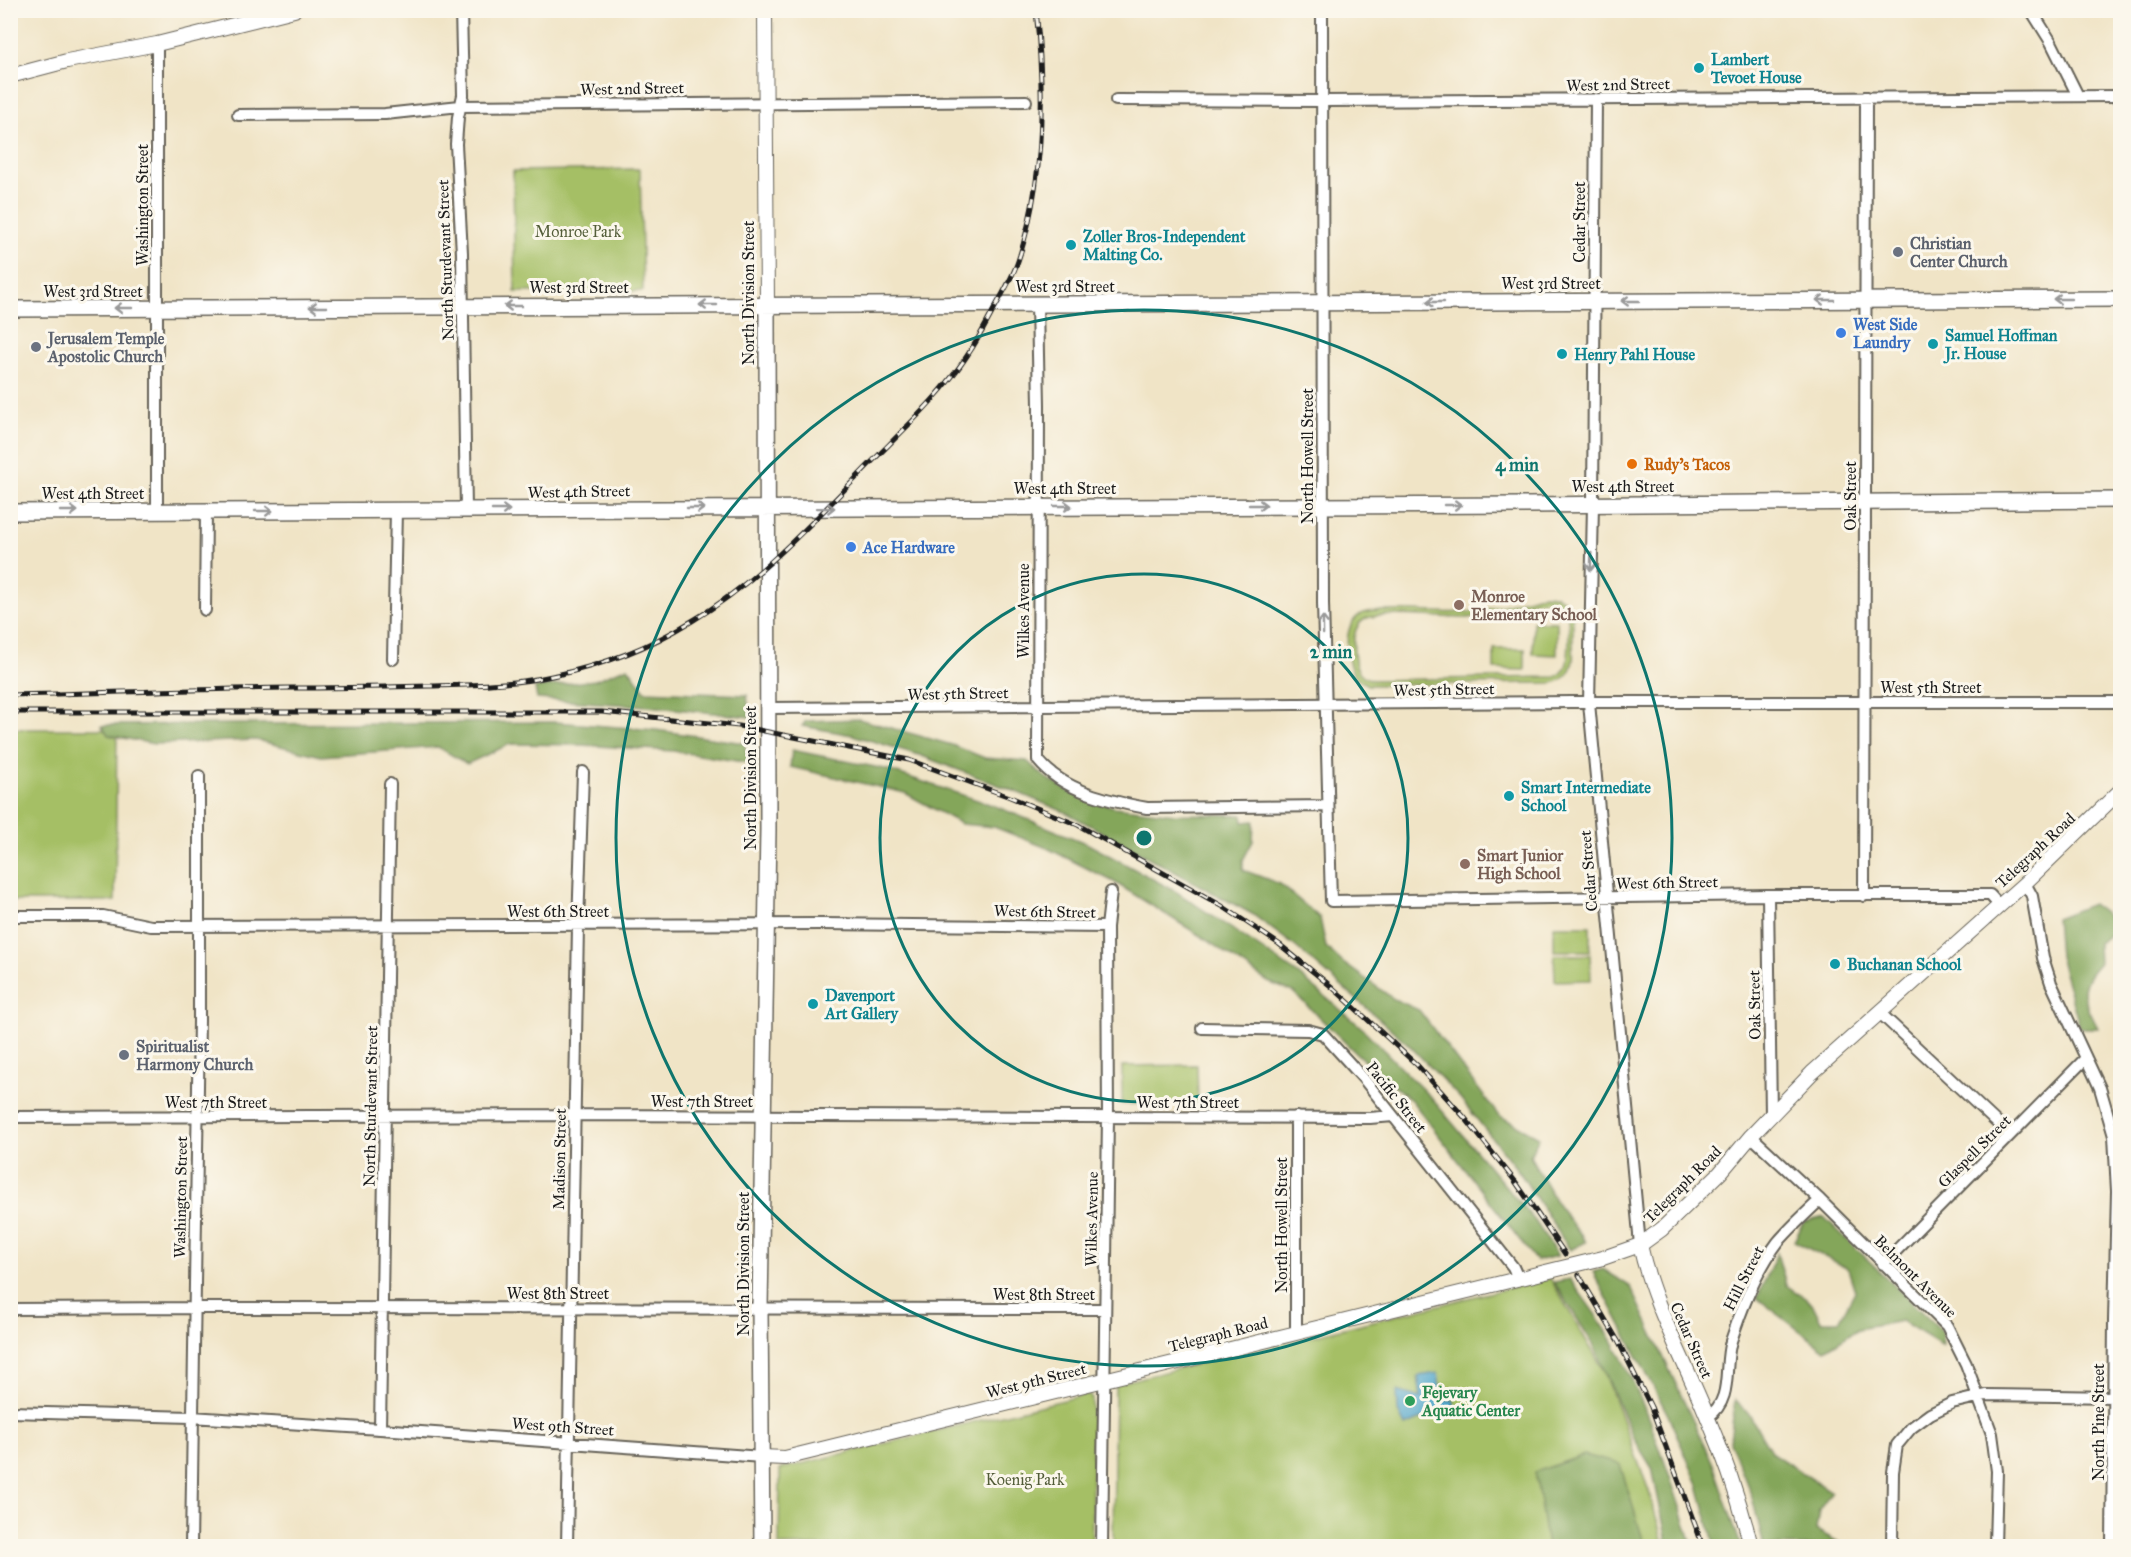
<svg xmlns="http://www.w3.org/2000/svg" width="2131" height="1557" viewBox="0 0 2131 1557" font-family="'IM FELL Great Primer',serif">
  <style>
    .green { fill: #a5bf65; stroke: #606e40; stroke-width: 1.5; fill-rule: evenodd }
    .forest { fill: #84a65a; stroke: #50613b; stroke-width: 1.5 }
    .water { fill: #4da4ca; stroke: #346073; stroke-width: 1.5 }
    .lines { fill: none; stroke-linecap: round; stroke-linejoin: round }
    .minor-casing { stroke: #666258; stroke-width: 14 }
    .tertiary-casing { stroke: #666258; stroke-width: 16 }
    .secondary-casing { stroke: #666258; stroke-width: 18 }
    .minor { stroke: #fff; stroke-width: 10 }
    .tertiary { stroke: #fff; stroke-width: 14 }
    .secondary { stroke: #fff; stroke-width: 15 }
    .rail-casing { stroke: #1c1c1c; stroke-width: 5 }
    .rail { stroke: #fbf7ec; stroke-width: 3; stroke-dasharray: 9; stroke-linecap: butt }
    .oneway { stroke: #999 }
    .ring { fill: none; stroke: #0f766e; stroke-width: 3 }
    .culture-dot { fill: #0f9aa8; stroke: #fbf7ec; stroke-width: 2 }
    .worship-dot { fill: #6b7280; stroke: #fbf7ec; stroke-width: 2 }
    .shop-dot { fill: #3f7fe0; stroke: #fbf7ec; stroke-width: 2 }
    .food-dot { fill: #e8710a; stroke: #fbf7ec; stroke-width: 2 }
    .education-dot { fill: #8d6e63; stroke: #fbf7ec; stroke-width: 2 }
    .leisure-dot { fill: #2e9e5b; stroke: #fbf7ec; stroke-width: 2 }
    .labels { text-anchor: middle; stroke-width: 6; stroke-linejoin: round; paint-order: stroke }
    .culture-label { font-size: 16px; font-weight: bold; fill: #0d838f; stroke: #fbf7ec; text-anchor: start }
    .street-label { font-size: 16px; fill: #1c1c1c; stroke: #fbf7ec }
    .park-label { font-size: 16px; fill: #535d39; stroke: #fbf7ec }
    .worship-label { font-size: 16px; font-weight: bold; fill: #5b616d; stroke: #fbf7ec; text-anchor: start }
    .shop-label { font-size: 16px; font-weight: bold; fill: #366cbe; stroke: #fbf7ec; text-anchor: start }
    .food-label { font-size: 16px; font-weight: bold; fill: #c56008; stroke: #fbf7ec; text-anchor: start }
    .education-label { font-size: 16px; font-weight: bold; fill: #785e54; stroke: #fbf7ec; text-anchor: start }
    .leisure-label { font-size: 16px; font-weight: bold; fill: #27864d; stroke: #fbf7ec; text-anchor: start }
    .centre { fill: #0f766e; stroke: #fbf7ec; stroke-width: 3 }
    .ring-label { font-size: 18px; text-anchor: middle; font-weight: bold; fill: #0f766e; stroke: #fbf7ec; stroke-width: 6; stroke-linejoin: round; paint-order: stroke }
  </style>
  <rect width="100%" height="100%" fill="#fbf7ec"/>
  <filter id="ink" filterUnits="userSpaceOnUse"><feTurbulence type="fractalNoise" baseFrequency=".0167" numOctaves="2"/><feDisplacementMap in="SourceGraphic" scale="12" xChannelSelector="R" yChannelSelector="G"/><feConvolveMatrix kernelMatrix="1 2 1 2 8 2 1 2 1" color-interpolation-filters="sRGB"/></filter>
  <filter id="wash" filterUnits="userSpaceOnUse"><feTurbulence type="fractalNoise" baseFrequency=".008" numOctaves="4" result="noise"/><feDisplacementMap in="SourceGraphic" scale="24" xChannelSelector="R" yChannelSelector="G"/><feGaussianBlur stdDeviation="1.35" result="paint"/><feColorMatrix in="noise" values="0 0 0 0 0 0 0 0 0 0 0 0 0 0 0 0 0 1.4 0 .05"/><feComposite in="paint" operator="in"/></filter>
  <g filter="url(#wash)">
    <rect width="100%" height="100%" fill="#f0e4c6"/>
    <path class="green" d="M 640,169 L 643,291 L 515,292 L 513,171 Z
      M 1544,594 C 1576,595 1573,617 1573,642 C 1573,651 1575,662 1570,670 C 1566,678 1560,681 1552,683 L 1368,685 C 1355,679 1350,671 1348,657 C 1346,641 1346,621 1363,613 C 1372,610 1382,611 1391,611 C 1416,610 1443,614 1468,612 C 1494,610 1520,600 1544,594 ZM 1551,599 C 1558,601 1563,604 1566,611 C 1570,619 1570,660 1565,668 C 1563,673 1560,675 1555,677 L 1372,680 C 1362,677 1356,671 1355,661 C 1353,647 1351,627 1365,619 C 1379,611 1445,618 1466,618 C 1495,616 1522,601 1551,599 Z
      M 1533,622 L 1557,622 L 1557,655 L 1533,654 Z
      M 1494,649 L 1525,649 L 1525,670 L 1494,669 Z
      M 11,729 L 117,729 L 115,901 L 11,901 Z
      M 1554,926 L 1590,926 L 1590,951 L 1554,951 Z
      M 1554,955 L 1590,955 L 1591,980 L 1555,981 Z
      M 1197,1065 L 1198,1103 L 1122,1104 L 1122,1066 Z
      M 1550,1278 L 1604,1371 L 1649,1491 L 1664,1546 L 1113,1546 L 1115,1384 Z
      M 1088,1394 L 1092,1399 L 1092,1546 L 779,1546 L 780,1469 Z"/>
    <path class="forest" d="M 628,667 L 645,691 L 747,695 L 750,717 L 647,706 L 537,699 L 535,688 L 595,680 Z
      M 859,719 L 952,745 L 985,758 L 1027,761 L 1046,778 L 1072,793 L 1114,807 L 1176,814 L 1242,815 L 1243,822 L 1254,821 L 1253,841 L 1243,860 L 1243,870 L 1280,884 L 1320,918 L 1326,947 L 1342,962 L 1394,999 L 1419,1010 L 1498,1115 L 1539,1137 L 1530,1156 L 1558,1205 L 1586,1242 L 1570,1250 L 1520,1173 L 1460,1098 L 1408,1044 L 1296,947 L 1252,914 L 1069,814 L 1014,791 L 919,755 L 852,735 L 802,726 L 806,721 Z
      M 555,722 L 656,730 L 744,743 L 750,763 L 673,751 L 582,745 L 510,744 L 467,764 L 438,747 L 321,756 L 256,740 L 154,744 L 108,735 L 102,725 Z
      M 792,750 L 885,769 L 995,806 L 1088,844 L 1175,891 L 1232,929 L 1298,974 L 1361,1027 L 1433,1100 L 1535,1221 L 1558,1256 L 1536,1261 L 1412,1101 L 1359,1056 L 1293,992 L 1268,982 L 1199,935 L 1114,882 L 1047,848 L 994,827 L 961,824 L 905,793 L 790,767 Z
      M 2092,904 L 2108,916 L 2116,931 L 2098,943 L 2099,964 C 2075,989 2084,1000 2098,1028 L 2080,1028 L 2059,956 L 2056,918 Z
      M 1824,1217 L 1942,1332 L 1943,1346 L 1902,1321 L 1858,1329 L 1825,1350 L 1757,1298 L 1777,1253 L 1786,1285 L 1812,1303 L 1821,1321 L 1839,1321 L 1855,1291 L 1848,1269 L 1794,1241 L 1804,1222 Z
      M 1603,1269 L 1631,1287 L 1713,1464 L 1741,1546 L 1715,1546 L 1697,1482 L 1669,1417 L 1593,1272 Z
      M 1570,1279 C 1584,1299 1600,1319 1612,1340 C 1648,1405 1670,1477 1693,1546 L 1668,1546 L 1652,1468 L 1633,1438 L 1593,1344 L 1554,1282 Z
      M 1735,1399 L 1750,1416 L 1772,1453 L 1832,1492 L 1819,1510 L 1816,1530 L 1844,1545 L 1839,1546 L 1764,1546 L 1752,1497 L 1730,1442 Z
      M 1584,1455 L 1620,1464 L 1645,1546 L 1547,1546 L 1535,1472 Z"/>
    <path class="water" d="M 1438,1373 L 1442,1401 L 1453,1399 L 1457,1413 L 1424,1418 L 1405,1426 L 1398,1412 L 1397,1391 L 1421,1398 L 1418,1376 Z"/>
  </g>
  <g filter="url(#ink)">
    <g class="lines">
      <g class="minor-casing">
        <path id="minor" d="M 461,10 L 463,95 L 458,117 L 456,144 L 462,253 L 466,510
          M 1322,10 L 1323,603 L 1331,901 L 1768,895 L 1990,895 L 1999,905
          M 2031,10 L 2051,42 L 2078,96
          M 157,44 L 157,511
          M 1596,99 L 1593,504 L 1589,703 L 1640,1245
          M 1116,100 L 1323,101 L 2120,96
          M 238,115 L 385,114 L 460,106 L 1026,101
          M 1037,304 L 1039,405 L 1038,760 C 1063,791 1109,801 1147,808 L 1328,806
          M 205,610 L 206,511
          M 393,659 L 396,510
          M 769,708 L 1572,702 L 2120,702
          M 2025,883 L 2032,896 L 2043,958 L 2051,983 L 2100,1088 L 2114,1136 L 2117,1191 L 2114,1321 L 2112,1546
          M 1768,895 L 1771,1115
          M 1864,896 L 1866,97
          M 10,916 L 103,916 L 151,926 L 822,924 L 1107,927
          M 1880,1013 L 2010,1135
          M 1202,1028 L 1308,1030 L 1323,1034 L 1363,1078 L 1513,1267 L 1518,1278
          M 10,1117 L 575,1115 L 1370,1118 L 1393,1116
          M 1296,1117 L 1296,1332
          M 1751,1136 L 1820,1200 L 1947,1326 L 1966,1364 L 1992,1434 L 1997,1471 L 1995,1546
          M 1883,1264 L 2086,1058
          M 10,1309 L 193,1308 L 1105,1309
          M 10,1412 L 191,1417 L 380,1429 L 762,1457
          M 1708,1417 C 1734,1399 1723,1367 1731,1341 C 1742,1307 1756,1271 1778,1242 C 1791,1227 1806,1213 1820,1200
          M 380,1429 L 390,784
          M 191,1546 L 199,1021 L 199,776
          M 567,1546 L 578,926 L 583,772
          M 1102,1546 L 1108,1117 L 1107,927 L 1111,892
          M 1892,1546 L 1893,1472 L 1897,1445 L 1911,1428 L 1930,1414 L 1952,1403 L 1986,1395 L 2113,1397"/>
      </g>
      <g class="tertiary-casing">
        <path id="tertiary" d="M 765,10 L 767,305
          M 10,76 L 67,61 L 157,44 L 294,10
          M 1640,1245 C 1653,1305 1684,1359 1707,1416 C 1725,1458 1740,1502 1751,1546
          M 762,1457 L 785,1458 L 1603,1258 L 1640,1245 L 1662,1229 L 1720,1173 L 1751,1136 L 1812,1073 L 2025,883 L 2120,791"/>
      </g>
      <g class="secondary-casing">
        <path id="secondary" d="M 10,309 L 2120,299
          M 10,512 L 1527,505 L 2120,500
          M 762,1546 L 760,1308 L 768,830 L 767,305"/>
      </g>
      <use href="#minor" class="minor"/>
      <use href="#tertiary" class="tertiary"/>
      <use href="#secondary" class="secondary"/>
      <g class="rail-casing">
        <path id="rail" d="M 10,695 C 104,693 198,689 292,688 C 338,688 384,687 429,686 C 470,685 512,685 552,676 C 601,666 650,647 692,621 C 754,584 805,530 855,479 C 888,444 925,412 954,374 C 969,355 981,334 992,313 C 1001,296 1012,279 1018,261 C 1044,183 1045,92 1036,10
          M 10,712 L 602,712 L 739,726 L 909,760 L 1010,797 L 1078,825 L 1222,906 L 1279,944 L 1332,987 L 1417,1065 L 1465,1118 L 1515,1181 L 1565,1254
          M 1579,1275 L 1618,1341 L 1651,1407 L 1703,1546"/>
      </g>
      <use href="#rail" class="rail"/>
    </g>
    <defs><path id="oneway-shaft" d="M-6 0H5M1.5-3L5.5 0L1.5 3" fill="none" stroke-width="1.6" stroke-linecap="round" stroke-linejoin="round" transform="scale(1.5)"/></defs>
    <g class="oneway">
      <use href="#oneway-shaft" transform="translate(2062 299) rotate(180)"/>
      <use href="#oneway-shaft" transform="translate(1825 300) rotate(180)"/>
      <use href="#oneway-shaft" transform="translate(1630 301) rotate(180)"/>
      <use href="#oneway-shaft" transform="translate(1435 302) rotate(180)"/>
      <use href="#oneway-shaft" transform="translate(708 305) rotate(180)"/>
      <use href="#oneway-shaft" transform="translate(513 306) rotate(180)"/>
      <use href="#oneway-shaft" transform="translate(318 307) rotate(180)"/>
      <use href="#oneway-shaft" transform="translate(123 308) rotate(180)"/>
      <use href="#oneway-shaft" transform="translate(1258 505)"/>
      <use href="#oneway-shaft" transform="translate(1453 505)"/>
      <use href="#oneway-shaft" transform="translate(1063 506)"/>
      <use href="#oneway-shaft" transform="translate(696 508)"/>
      <use href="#oneway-shaft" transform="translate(826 508) rotate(-1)"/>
      <use href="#oneway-shaft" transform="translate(501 510)"/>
      <use href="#oneway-shaft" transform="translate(69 511)"/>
      <use href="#oneway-shaft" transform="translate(264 511)"/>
      <use href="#oneway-shaft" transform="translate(1591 562) rotate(92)"/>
      <use href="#oneway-shaft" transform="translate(1323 625) rotate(-91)"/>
    </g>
  </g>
  <g class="ring">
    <circle cx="1144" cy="838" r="264"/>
    <circle cx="1144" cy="838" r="528"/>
  </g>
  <g class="culture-dot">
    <circle cx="1699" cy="68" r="6"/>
    <circle cx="1071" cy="245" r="6"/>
    <circle cx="1933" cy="344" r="6"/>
    <circle cx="1562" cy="354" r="6"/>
    <circle cx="1509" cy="796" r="6"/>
    <circle cx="1835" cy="964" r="6"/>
    <circle cx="813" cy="1004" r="6"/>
  </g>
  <g class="worship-dot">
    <circle cx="1898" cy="252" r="6"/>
    <circle cx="36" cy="347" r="6"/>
    <circle cx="124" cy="1055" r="6"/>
  </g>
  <g class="shop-dot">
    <circle cx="1841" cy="333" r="6"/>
    <circle cx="851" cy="547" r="6"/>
  </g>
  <circle class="food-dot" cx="1632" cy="464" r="6"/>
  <g class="education-dot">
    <circle cx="1459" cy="605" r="6"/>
    <circle cx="1465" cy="864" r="6"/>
  </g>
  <circle class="leisure-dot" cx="1410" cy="1401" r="6"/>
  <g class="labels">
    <g class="culture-label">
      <text x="1711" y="65">Lambert<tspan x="1711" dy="18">Tevoet House</tspan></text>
      <text x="1083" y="242">Zoller Bros-Independent<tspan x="1083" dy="18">Malting Co.</tspan></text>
      <text x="1945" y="341">Samuel Hoffman<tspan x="1945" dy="18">Jr. House</tspan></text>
      <text x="1574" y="360">Henry Pahl House</text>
      <text x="1521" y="793">Smart Intermediate<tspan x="1521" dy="18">School</tspan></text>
      <text x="1847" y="970">Buchanan School</text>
      <text x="825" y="1001">Davenport<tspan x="825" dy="18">Art Gallery</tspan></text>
    </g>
    <g class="street-label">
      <text transform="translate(1618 84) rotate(-1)" y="6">West 2nd Street</text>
      <text transform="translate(632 88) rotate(-1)" y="6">West 2nd Street</text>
      <text transform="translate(142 205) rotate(-90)" y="6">Washington Street</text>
      <text transform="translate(1579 222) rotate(-90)" y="6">Cedar Street</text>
      <text transform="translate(445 260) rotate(-92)" y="6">North Sturdevant Street</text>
      <text x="1551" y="289">West 3rd Street</text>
      <text x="1065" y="292">West 3rd Street</text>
      <text x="579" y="293">West 3rd Street</text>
      <text x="93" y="297">West 3rd Street</text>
      <text transform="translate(748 293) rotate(-90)" y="6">North Division Street</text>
      <text transform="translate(1307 456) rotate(-90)" y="6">North Howell Street</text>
      <text x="1623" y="492">West 4th Street</text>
      <text x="1065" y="494">West 4th Street</text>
      <text transform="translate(579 491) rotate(-1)" y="6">West 4th Street</text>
      <text x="93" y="499">West 4th Street</text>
      <text transform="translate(1850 496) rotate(-90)" y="6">Oak Street</text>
      <text transform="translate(1023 611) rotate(-90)" y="6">Wilkes Avenue</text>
      <text x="1931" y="693">West 5th Street</text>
      <text transform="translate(1444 689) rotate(-1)" y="6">West 5th Street</text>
      <text transform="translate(958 693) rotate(-1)" y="6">West 5th Street</text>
      <text transform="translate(750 778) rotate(-90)" y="6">North Division Street</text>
      <text transform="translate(2035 850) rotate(-43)" y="6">Telegraph Road</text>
      <text transform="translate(1588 871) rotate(-95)" y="6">Cedar Street</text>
      <text transform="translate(1667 882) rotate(-1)" y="6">West 6th Street</text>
      <text x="558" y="917">West 6th Street</text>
      <text transform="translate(1045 911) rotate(1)" y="6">West 6th Street</text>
      <text transform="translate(1754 1005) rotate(-91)" y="6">Oak Street</text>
      <text transform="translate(1397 1097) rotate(51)" y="6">Pacific Street</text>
      <text x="702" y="1107">West 7th Street</text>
      <text x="216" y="1108">West 7th Street</text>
      <text x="1188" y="1108">West 7th Street</text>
      <text transform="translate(370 1106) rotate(-89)" y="6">North Sturdevant Street</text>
      <text transform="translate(1974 1151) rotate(-45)" y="6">Glaspell Street</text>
      <text transform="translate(559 1159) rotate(-89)" y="6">Madison Street</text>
      <text transform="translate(1682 1184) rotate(-45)" y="6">Telegraph Road</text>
      <text transform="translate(180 1197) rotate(-89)" y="6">Washington Street</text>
      <text transform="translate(1091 1219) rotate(-89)" y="6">Wilkes Avenue</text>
      <text transform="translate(1281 1225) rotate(-90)" y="6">North Howell Street</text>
      <text transform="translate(743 1264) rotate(-90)" y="6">North Division Street</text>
      <text transform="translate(1916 1276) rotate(45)" y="6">Belmont Avenue</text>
      <text transform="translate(1743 1278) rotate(-63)" y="6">Hill Street</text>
      <text x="558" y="1299">West 8th Street</text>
      <text x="1044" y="1300">West 8th Street</text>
      <text transform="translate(1218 1334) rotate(-14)" y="6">Telegraph Road</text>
      <text transform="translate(1692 1340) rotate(66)" y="6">Cedar Street</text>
      <text transform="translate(1036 1380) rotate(-14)" y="6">West 9th Street</text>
      <text transform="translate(2098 1422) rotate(-90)" y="6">North Pine Street</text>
      <text transform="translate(563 1426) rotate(4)" y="6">West 9th Street</text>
    </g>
    <g class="park-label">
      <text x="578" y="237">Monroe Park</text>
      <text x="1025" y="1485">Koenig Park</text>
    </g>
    <g class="worship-label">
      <text x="1910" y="249">Christian<tspan x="1910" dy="18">Center Church</tspan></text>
      <text x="48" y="344">Jerusalem Temple<tspan x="48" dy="18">Apostolic Church</tspan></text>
      <text x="136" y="1052">Spiritualist<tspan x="136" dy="18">Harmony Church</tspan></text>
    </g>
    <g class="shop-label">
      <text x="1853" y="330">West Side<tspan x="1853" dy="18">Laundry</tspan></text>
      <text x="863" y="553">Ace Hardware</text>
    </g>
    <g class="food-label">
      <text x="1644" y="470">Rudy's Tacos</text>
    </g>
    <g class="education-label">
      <text x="1471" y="602">Monroe<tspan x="1471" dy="18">Elementary School</tspan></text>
      <text x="1477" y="861">Smart Junior<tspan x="1477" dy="18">High School</tspan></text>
    </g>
    <g class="leisure-label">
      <text x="1422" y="1398">Fejevary<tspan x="1422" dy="18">Aquatic Center</tspan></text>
    </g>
  </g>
  <circle cx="1144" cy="838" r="9" class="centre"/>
  <g class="ring-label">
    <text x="1517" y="471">4 min</text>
    <text x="1331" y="658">2 min</text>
  </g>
  <rect width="2131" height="1557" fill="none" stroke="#fbf7ec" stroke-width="36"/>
</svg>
